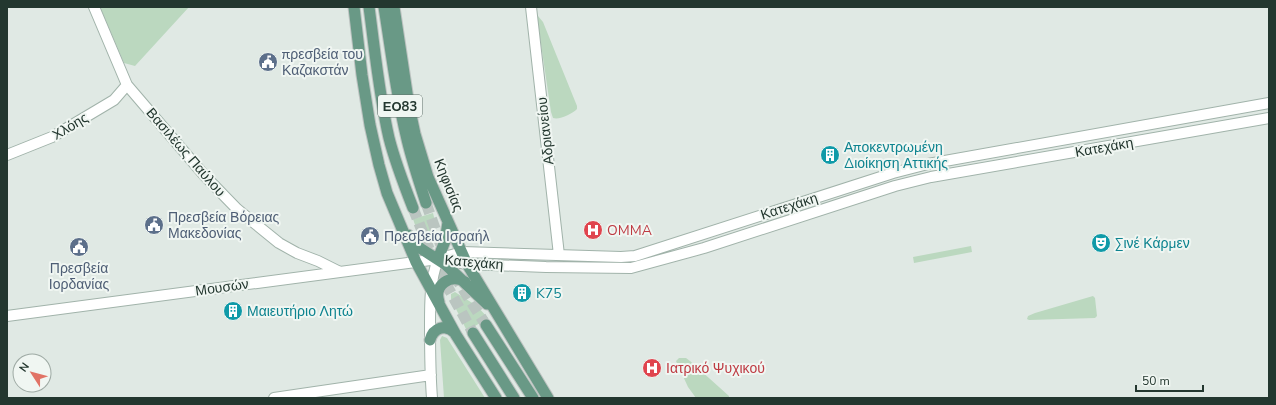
<svg xmlns="http://www.w3.org/2000/svg" width="1276" height="405" viewBox="0 0 1276 405" font-family="'Nunito Sans',sans-serif">
  <style>
    .green { fill: #bbd8bf }
    .lines { fill: none; stroke-linecap: round; stroke-linejoin: round }
    .primary-tunnel { stroke: #bac5c0; stroke-width: 11; stroke-dasharray: 11 5.5; stroke-linecap: butt }
    .secondary-casing { stroke: #a1b3aa; stroke-width: 12 }
    .primary-casing { stroke: #bdc3c1; stroke-width: 13 }
    .secondary { stroke: #fff; stroke-width: 10 }
    .primary { stroke: #699986; stroke-width: 11 }
    .labels { text-anchor: middle; stroke-width: 4; stroke-linejoin: round; paint-order: stroke }
    .shield { fill: #f0f6f2; stroke: #60706a; stroke-width: 1 }
    .shield-label { font-size: 13px; font-weight: bold; fill: #23372f }
    .service-label { font-size: 14px; fill: #4e5e75; stroke: #f0f6f2; text-anchor: start }
    .street-label { font-size: 14px; fill: #23372f; stroke: #f0f6f2 }
    .culture-label { font-size: 14px; fill: #0d838f; stroke: #f0f6f2; text-anchor: start }
    .health-label { font-size: 14px; fill: #be3a42; stroke: #f0f6f2; text-anchor: start }
  </style>
  <rect width="100%" height="100%" fill="#e0e9e4"/>
  <path class="green" d="M 100,7 L 189,7 L 135,66 L 124,63 Z
    M 538,16 L 543,22 L 577,106 L 577,109 C 572,114 560,120 553,118 L 551,112 L 537,17 Z
    M 433,213 L 436,225 L 433,239 L 429,241 C 420,236 416,229 413,219 Z
    M 971,246 L 972,252 L 914,263 L 913,257 Z
    M 455,292 L 477,306 L 488,318 L 467,331 L 451,299 L 451,294 Z
    M 1093,296 L 1095,298 L 1097,316 L 1095,318 L 1029,320 L 1027,319 L 1028,316 L 1035,313 Z
    M 442,336 L 447,338 L 485,398 L 444,398 L 440,340 Z
    M 679,358 L 686,358 L 690,361 L 729,396 L 729,398 L 696,398 L 688,387 L 676,361 Z"/>
  <g class="lines">
    <path class="primary-tunnel" d="M 426,203 L 444,254
      M 413,208 L 435,264 L 473,333
      M 454,275 L 486,325"/>
    <g class="secondary-casing">
      <path id="secondary" d="M 94,7 L 127,85 L 204,175 L 237,209 L 279,243 L 297,253 L 318,261 L 340,272
        M 531,7 L 559,255
        M 7,155 L 52,137 L 114,100 L 127,85
        M 442,260 L 467,264 L 546,267 L 631,268 L 704,248 L 895,186 L 931,177 L 1269,118
        M 7,316 L 438,259 L 462,252 L 621,257 L 635,256 L 893,173 L 928,164 L 1269,103
        M 274,398 L 431,375
        M 432,398 C 430,373 430,348 430,324 C 430,301 430,281 438,259"/>
    </g>
    <g class="primary-casing">
      <path id="primary" d="M 354,7 L 362,75 L 370,125 L 379,165 L 387,193 L 416,262 L 456,335 L 496,398
        M 369,7 C 375,51 379,95 389,138 C 395,162 404,185 413,208
        M 384,7 C 391,50 396,93 406,135 C 411,158 419,181 426,203
        M 394,7 L 409,106 L 415,134 L 428,177 L 467,264 L 548,398
        M 408,235 L 420,248 L 446,265 L 487,304
        M 438,259 L 445,241 L 448,222
        M 439,302 C 433,285 451,273 465,282
        M 486,325 L 533,398
        M 473,333 L 514,398
        M 430,340 C 433,328 446,323 455,333"/>
    </g>
    <use href="#secondary" class="secondary"/>
    <use href="#primary" class="primary"/>
  </g>
  <defs>
    <g id="civic-disc" transform="scale(1)"><circle r="9.5" fill="#5c6f8a" stroke="#f0f6f2"/><path d="M-.6-6.5H3V-4.5H.6V-3L4-1V1h2V6H-6V1h2V-1L-.6-3ZM-1.2 2.5V6h2.4V2.5Z" fill="#fff"/></g>
    <g id="building-disc" transform="scale(1)"><circle r="9.5" fill="#0f9aa8" stroke="#f0f6f2"/><path d="M-4-6H4V6H1V3H-1V6H-4ZM-2.5-4.3h1.7v1.8h-1.7ZM.8-4.3h1.7v1.8H.8ZM-2.5-1h1.7V.8h-1.7ZM.8-1h1.7V.8H.8Z" fill="#fff"/></g>
    <g id="hospital-disc" transform="scale(1)"><circle r="9.5" fill="#e0444e" stroke="#f0f6f2"/><path d="M-5-5h3v3.5h4V-5h3V5h-3V1.5h-4V5h-3Z" fill="#fff"/></g>
    <g id="theatre-disc" transform="scale(1)"><circle r="9.5" fill="#0f9aa8" stroke="#f0f6f2"/><path d="M-5-5.5Q0-4 5-5.5V0Q5 5 0 6Q-5 5-5 0ZM-3.3-2.5H-1v1.5H-3.3ZM1-2.5H3.3v1.5H1ZM-2.8 1Q0 5.5 2.8 1Z" fill="#fff"/></g>
  </defs>
  <g fill-rule="evenodd">
    <use href="#civic-disc" x="268" y="62"/>
    <use href="#building-disc" x="830" y="155"/>
    <use href="#civic-disc" x="154" y="225"/>
    <use href="#hospital-disc" x="593" y="230"/>
    <use href="#civic-disc" x="370" y="236"/>
    <use href="#theatre-disc" x="1101" y="243"/>
    <use href="#civic-disc" x="79" y="247"/>
    <use href="#building-disc" x="522" y="293"/>
    <use href="#building-disc" x="233" y="311"/>
    <use href="#hospital-disc" x="652" y="368"/>
  </g>
  <g class="labels">
    <rect class="shield" x="378" y="95" width="44" height="22" rx="3"/>
    <g class="shield-label">
      <text x="400" y="111">ΕΟ83</text>
    </g>
    <g class="service-label">
      <text x="282" y="59">πρεσβεία του<tspan x="282" dy="16">Καζακστάν</tspan></text>
      <text x="168" y="222">Πρεσβεία Βόρειας<tspan x="168" dy="16">Μακεδονίας</tspan></text>
      <text x="384" y="241">Πρεσβεία Ισραήλ</text>
      <text x="79" y="273" text-anchor="middle">Πρεσβεία<tspan x="79" dy="16">Ιορδανίας</tspan></text>
    </g>
    <g class="street-label">
      <text transform="translate(70 126) rotate(-31)" y="5">Χλόης</text>
      <text transform="translate(545 131) rotate(-96)" y="5">Αδριανείου</text>
      <text transform="translate(1104 147) rotate(-10)" y="5">Κατεχάκη</text>
      <text transform="translate(186 152) rotate(49)" y="5">Βασιλέως Παύλου</text>
      <text transform="translate(449 185) rotate(68)" y="5">Κηφισίας</text>
      <text transform="translate(789 206) rotate(-18)" y="5">Κατεχάκη</text>
      <text transform="translate(474 262) rotate(5)" y="5">Κατεχάκη</text>
      <text transform="translate(222 287) rotate(-8)" y="5">Μουσών</text>
    </g>
    <g class="culture-label">
      <text x="844" y="152">Αποκεντρωμένη<tspan x="844" dy="16">Διοίκηση Αττικής</tspan></text>
      <text x="1115" y="248">Σινέ Κάρμεν</text>
      <text x="536" y="298">K75</text>
      <text x="247" y="316">Μαιευτήριο Λητώ</text>
    </g>
    <g class="health-label">
      <text x="607" y="235">OMMA</text>
      <text x="666" y="373">Ιατρικό Ψυχικού</text>
    </g>
  </g>
  <rect width="1276" height="405" fill="none" stroke="#23372f" stroke-width="16"/>
  <g transform="translate(32 373) rotate(306)"><circle r="19" fill="#f0f6f2" stroke="#9eaaa4"/>
  <path d="M0-3L7 15L0 10L-7 15Z" fill="#e17366"/>
  <text y="-6" font-size="11" font-weight="bold" text-anchor="middle" fill="#23372f">N</text>
  </g>
  <path d="M1136 385v6h67v-6" fill="none" stroke="#23372f" stroke-width="2"/>
  <text x="1142" y="385" font-size="12" fill="#23372f" stroke="#f0f6f2" stroke-width="3" paint-order="stroke">50 m</text>
</svg>
